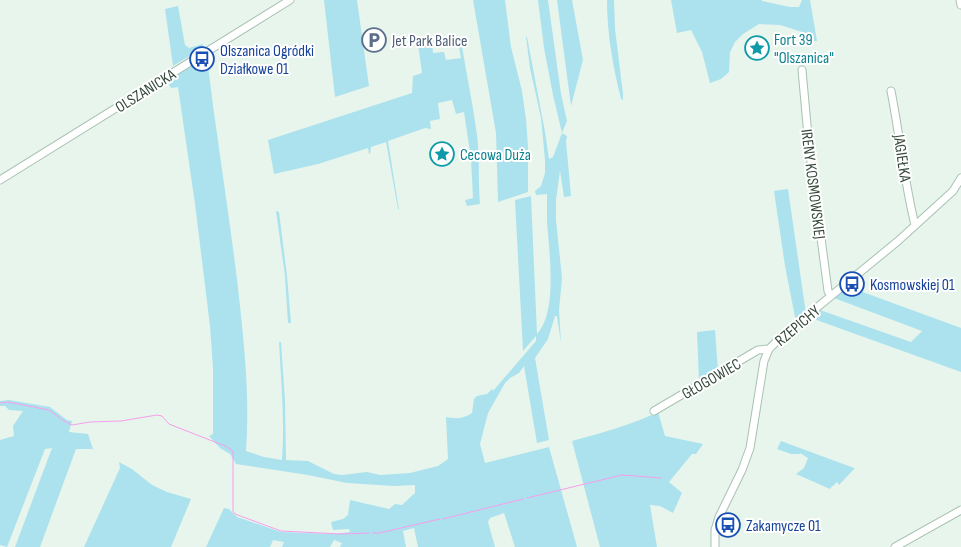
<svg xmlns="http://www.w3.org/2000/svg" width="961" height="547" viewBox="0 0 961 547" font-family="'Sofia Sans Condensed',sans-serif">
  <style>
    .green { fill: #ace2ed }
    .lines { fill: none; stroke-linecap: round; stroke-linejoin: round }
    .stream { stroke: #f79eec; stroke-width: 1 }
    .minor-casing { stroke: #a9c2b2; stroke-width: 9 }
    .minor { stroke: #fff; stroke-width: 7 }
    .labels { text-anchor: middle; stroke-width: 4; stroke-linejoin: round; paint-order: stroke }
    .culture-label { font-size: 16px; fill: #0d838f; stroke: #fff; text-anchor: start }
    .service-label { font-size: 16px; fill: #4e5e75; stroke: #fff; text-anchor: start }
    .transit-label { font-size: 16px; fill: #164399; stroke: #fff; text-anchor: start }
    .street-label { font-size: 16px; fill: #35493c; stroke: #fff }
  </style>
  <rect width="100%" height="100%" fill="#e7f5ed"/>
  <path class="green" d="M 324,0 L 357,0 L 369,86 L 335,97 Z
    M 473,0 L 505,0 L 511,47 L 522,91 L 526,119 L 528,147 L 528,192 L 498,202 L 496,133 Z
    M 538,0 L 548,0 L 561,94 L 567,121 L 562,133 L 567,136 L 566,141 L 571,196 L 564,197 L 560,171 L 556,200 L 556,220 L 562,278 L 559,310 L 561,343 L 557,316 L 555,316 L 548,339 L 535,358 L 549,440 L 537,443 L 524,366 L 519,373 L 510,378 L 505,383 L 488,413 L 480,444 L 485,463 L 549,447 L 577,547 L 515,547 L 504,513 L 490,518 L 488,522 L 495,547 L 418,547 L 414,528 L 403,531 L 406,547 L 340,547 L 342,543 L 334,540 L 330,547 L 282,547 L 284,542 L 273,540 L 270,547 L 206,547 L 224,508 L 229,509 L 237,517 L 281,532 L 334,534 L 350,532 L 349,529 L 333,530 L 331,522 L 343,519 L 348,515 L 350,500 L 389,509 L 395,504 L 402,505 L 415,493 L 415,485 L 394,486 L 347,483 L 308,475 L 236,464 L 230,454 L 220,448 L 209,436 L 213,434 L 213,368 L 210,326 L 195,204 L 178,87 L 171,88 L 167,80 L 207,58 C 216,135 229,211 238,288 C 244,342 250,396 246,451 L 264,457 L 282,460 C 285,420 281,381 279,342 L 281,342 L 285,401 L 286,460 L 308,461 L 334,474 L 342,475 L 367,472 L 380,475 L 410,473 L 438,466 L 448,459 L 446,417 C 456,419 463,419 472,413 L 474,399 L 477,396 L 487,394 L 492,389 L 493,391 L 536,341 L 536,336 L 523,351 L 515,200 L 531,196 L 537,334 C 558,312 549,251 547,221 C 547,212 547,203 547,194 L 536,195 L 535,191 L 541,186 L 545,173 L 545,160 L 541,118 L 530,68 L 526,37 L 527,37 L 545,132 L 549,159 L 553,157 L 562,133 L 553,95 L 544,48 Z
    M 557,0 L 572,0 L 583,60 L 571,106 Z
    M 607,0 L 614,0 L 615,29 L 623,94 L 623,100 L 621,99 C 613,66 607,34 607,0 Z
    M 671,0 L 762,0 L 762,1 L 790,7 L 799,7 L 802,0 L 810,0 L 817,41 L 811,41 L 809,34 L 780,25 L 759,24 L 743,34 L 735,42 L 730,52 L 729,72 L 721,79 L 710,83 L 702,52 L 691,30 L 677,33 Z
    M 178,6 L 185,45 L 189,48 L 203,44 L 203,48 L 173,66 L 165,9 Z
    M 432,42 L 433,53 L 444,52 L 446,60 L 461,58 L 458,42 L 459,42 L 462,47 C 467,76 473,105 477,135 C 480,158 478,181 480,204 L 467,206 L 465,200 L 473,198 L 471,159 L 464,112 L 456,114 L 452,100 L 438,103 L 440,119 L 430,121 L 431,129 L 425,128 L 388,141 L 399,210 L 398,209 L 386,142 L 371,147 L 370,154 L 369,154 L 368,148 L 318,164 L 274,174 L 268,140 L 412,93 L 413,76 L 422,73 L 418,44 Z
    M 788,189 L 806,314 L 796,322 L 785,266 L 774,191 Z
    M 276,211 L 279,212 L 287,276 L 291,323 L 288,323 L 285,276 Z
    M 849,287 L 961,328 L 961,372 L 811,318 L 820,310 L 911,342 L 922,331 L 834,298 Z
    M 715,330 L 718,371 L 699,381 L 697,332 Z
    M 9,400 L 50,407 L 67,420 L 72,421 L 69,432 L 88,434 L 93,449 L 76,449 L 40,547 L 15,547 L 52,448 L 45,449 L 7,547 L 0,545 L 0,440 L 14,436 L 13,426 L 23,411 L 9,410 L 5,406 L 0,406 L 0,401 Z
    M 658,412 L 665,436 L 703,444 L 696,454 L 692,454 L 669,482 L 682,493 L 673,513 L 660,506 L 650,505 L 657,547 L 600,547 L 572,441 C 601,433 631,425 658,412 Z
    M 781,441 L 854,468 L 855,468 L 839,485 L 837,482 L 833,486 L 832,486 L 830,489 L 796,474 L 804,468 L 808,458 L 800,453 L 800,454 L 791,454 L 777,449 Z
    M 119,462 L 132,469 L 152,485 L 167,492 L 191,499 L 171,547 L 84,547 L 120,468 Z"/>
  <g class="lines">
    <path class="stream" d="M 0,403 L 8,402 L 49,410 L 64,421 L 72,425 L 90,422 L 121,421 L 157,415 L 162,416 L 169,424 L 225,446 L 233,451 L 233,511 L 235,514 L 281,531 L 341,534 L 369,533
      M 527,498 L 622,475 L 661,478
      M 443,519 L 523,499
      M 373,533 L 379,533 L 440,519"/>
    <g class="minor-casing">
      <path id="minor" d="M 960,0 L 961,5
        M 802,70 L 809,147 L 828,291 L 831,296
        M 891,91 C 900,136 904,181 915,225
        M 0,180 L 290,0
        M 654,411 L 758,350 L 769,349
        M 715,547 L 715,530 L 719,517 L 742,470 L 750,448 L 764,361 L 769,349 L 781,337 L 898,241 L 953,191 L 961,178
        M 895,547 L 961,510"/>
    </g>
    <use href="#minor" class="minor"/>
  </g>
  <defs>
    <g id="parking-ring" transform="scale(1.25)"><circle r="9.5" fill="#fff" stroke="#5c6f8a" stroke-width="1.5"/><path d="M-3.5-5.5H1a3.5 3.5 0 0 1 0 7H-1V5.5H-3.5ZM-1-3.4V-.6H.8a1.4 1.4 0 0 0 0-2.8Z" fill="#5c6f8a"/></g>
    <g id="sight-ring" transform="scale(1.25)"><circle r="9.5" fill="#fff" stroke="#0f9aa8" stroke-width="1.5"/><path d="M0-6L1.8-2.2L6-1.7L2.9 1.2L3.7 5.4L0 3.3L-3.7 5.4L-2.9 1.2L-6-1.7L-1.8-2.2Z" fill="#0f9aa8"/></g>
    <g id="bus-ring" transform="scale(1.25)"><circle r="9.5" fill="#fff" stroke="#1a4fb4" stroke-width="1.5"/><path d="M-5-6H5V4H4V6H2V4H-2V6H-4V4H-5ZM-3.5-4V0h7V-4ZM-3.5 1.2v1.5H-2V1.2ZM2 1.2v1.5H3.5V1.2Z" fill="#1a4fb4"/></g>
  </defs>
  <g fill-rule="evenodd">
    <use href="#parking-ring" x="374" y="40"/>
    <use href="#sight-ring" x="757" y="48"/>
    <use href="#bus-ring" x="202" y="59"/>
    <use href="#sight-ring" x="442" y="154"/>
    <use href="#bus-ring" x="852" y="284"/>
    <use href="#bus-ring" x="728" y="525"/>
  </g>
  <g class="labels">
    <g class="culture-label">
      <text x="774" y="45">Fort 39<tspan x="774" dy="18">"Olszanica"</tspan></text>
      <text x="460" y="160">Cecowa Duża</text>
    </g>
    <g class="service-label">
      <text x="392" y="46">Jet Park Balice</text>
    </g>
    <g class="transit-label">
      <text x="220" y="56">Olszanica Ogródki<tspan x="220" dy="18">Działkowe 01</tspan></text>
      <text x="870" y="290">Kosmowskiej 01</text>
      <text x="746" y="531">Zakamycze 01</text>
    </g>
    <g class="street-label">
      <text transform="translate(145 90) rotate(-32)" y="6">OLSZANICKA</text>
      <text transform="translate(903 158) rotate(82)" y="6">JAGIEŁKA</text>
      <text transform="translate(814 184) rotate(83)" y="6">IRENY KOSMOWSKIEJ</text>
      <text transform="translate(797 325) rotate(-40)" y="6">RZEPICHY</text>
      <text transform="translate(711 378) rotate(-30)" y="6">GŁOGOWIEC</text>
    </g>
  </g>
</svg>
